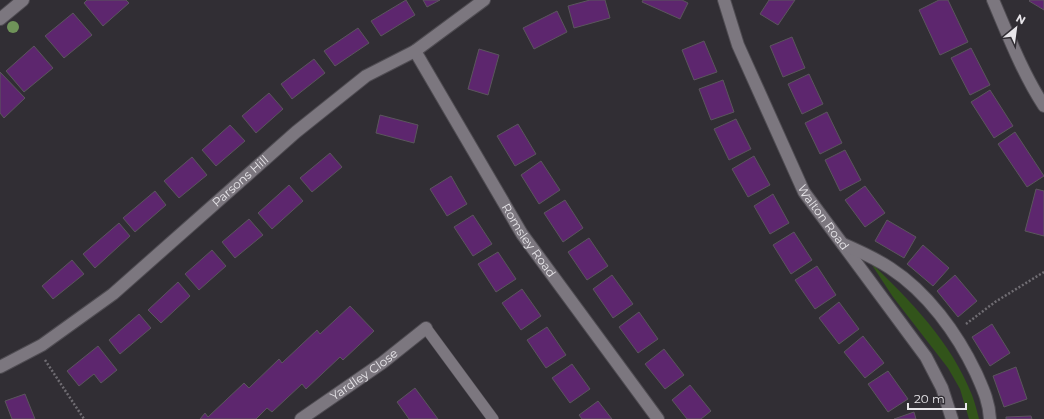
<svg xmlns="http://www.w3.org/2000/svg" width="1044" height="419" viewBox="0 0 1044 419" font-family="Montserrat,sans-serif">
  <style>
    .green { fill: #32541a }
    .building { fill: #5d266e; stroke: #5b565d }
    .lines { fill: none; stroke-linecap: round; stroke-linejoin: round }
    .lane-casing { stroke: #4f4c52; stroke-width: 12 }
    .street-casing { stroke: #4f4c52; stroke-width: 14 }
    .secondary-casing { stroke: #4f4c52; stroke-width: 14 }
    .path { stroke: #706d73; stroke-width: 2.5; stroke-dasharray: 2 2; stroke-linecap: butt }
    .lane { stroke: #7c777f; stroke-width: 11 }
    .street { stroke: #7c777f; stroke-width: 12 }
    .secondary { stroke: #7c777f; stroke-width: 12 }
    .tree { fill: #6f9359 }
    .labels { text-anchor: middle; stroke-width: 3; stroke-linejoin: round; paint-order: stroke }
    .street-label { font-size: 12px; fill: #e8e6ea; stroke: #312e34 }
  </style>
  <rect width="100%" height="100%" fill="#312e34"/>
  <path class="green" d="M 870,262 C 911,301 951,342 972,395 C 975,403 977,411 979,419 L 969,419 L 960,389 L 948,368 L 893,297 Z"/>
  <path class="building" d="M 87,0 L 126,0 L 129,3 L 103,26 L 84,3 Z
    M 406,0 L 415,15 L 381,36 L 371,21 Z
    M 423,0 L 440,0 L 427,7 Z
    M 590,0 L 605,0 L 610,18 L 574,28 L 568,6 Z
    M 643,0 L 682,0 L 688,3 L 680,19 L 642,2 Z
    M 769,0 L 795,0 L 778,25 L 760,14 Z
    M 939,0 L 948,0 L 968,42 L 940,55 L 919,10 Z
    M 1030,0 L 1044,0 L 1044,10 L 1029,1 Z
    M 557,11 L 567,32 L 534,49 L 523,28 Z
    M 73,13 L 92,35 L 64,58 L 45,36 Z
    M 358,28 L 369,43 L 335,66 L 324,51 Z
    M 792,37 L 805,68 L 783,77 L 770,46 Z
    M 704,41 L 717,72 L 694,80 L 682,50 Z
    M 34,46 L 53,68 L 24,92 L 6,71 Z
    M 971,48 L 990,85 L 970,95 L 951,58 Z
    M 479,49 L 499,55 L 488,95 L 468,89 Z
    M 314,59 L 325,73 L 292,99 L 281,84 Z
    M 0,72 L 25,98 L 4,118 L 0,113 Z
    M 809,74 L 823,104 L 802,114 L 788,84 Z
    M 723,80 L 734,112 L 711,120 L 699,89 Z
    M 990,90 L 1013,126 L 994,138 L 971,102 Z
    M 269,93 L 283,109 L 256,133 L 242,116 Z
    M 827,112 L 842,143 L 820,154 L 805,123 Z
    M 380,115 L 418,125 L 414,143 L 376,133 Z
    M 736,119 L 751,149 L 729,160 L 714,129 Z
    M 518,124 L 536,154 L 515,166 L 497,136 Z
    M 230,125 L 245,141 L 216,166 L 202,150 Z
    M 1015,132 L 1044,176 L 1027,187 L 998,144 Z
    M 845,150 L 861,180 L 840,191 L 825,160 Z
    M 330,153 L 342,167 L 312,192 L 300,178 Z
    M 754,156 L 770,185 L 748,197 L 732,169 Z
    M 192,157 L 207,175 L 179,198 L 164,181 Z
    M 541,161 L 560,190 L 539,204 L 521,175 Z
    M 451,176 L 467,204 L 447,216 L 430,189 Z
    M 289,185 L 303,201 L 272,229 L 258,213 Z
    M 865,186 L 885,213 L 865,227 L 845,200 Z
    M 1036,189 L 1044,191 L 1044,236 L 1025,231 Z
    M 155,191 L 166,205 L 135,232 L 123,218 Z
    M 773,194 L 789,223 L 770,234 L 754,206 Z
    M 565,200 L 583,228 L 563,242 L 544,213 Z
    M 473,215 L 492,244 L 473,256 L 454,227 Z
    M 249,219 L 263,235 L 235,258 L 222,242 Z
    M 887,220 L 916,237 L 904,258 L 875,241 Z
    M 119,223 L 130,236 L 95,268 L 83,254 Z
    M 794,232 L 812,260 L 791,274 L 773,245 Z
    M 589,238 L 608,266 L 587,280 L 568,252 Z
    M 923,245 L 949,268 L 933,286 L 907,264 Z
    M 212,250 L 226,266 L 199,290 L 185,274 Z
    M 498,252 L 516,279 L 496,292 L 478,264 Z
    M 72,260 L 84,274 L 53,299 L 42,286 Z
    M 817,266 L 836,295 L 815,309 L 795,280 Z
    M 612,275 L 633,304 L 613,318 L 593,289 Z
    M 955,275 L 977,301 L 958,317 L 937,291 Z
    M 178,282 L 190,296 L 161,323 L 148,310 Z
    M 522,289 L 541,316 L 521,330 L 502,303 Z
    M 839,302 L 859,329 L 839,344 L 819,318 Z
    M 350,306 L 374,331 L 343,360 L 340,357 L 306,389 L 302,384 L 272,412 L 267,408 L 256,419 L 200,419 L 205,413 L 208,417 L 244,383 L 249,388 L 279,359 L 282,363 L 317,330 L 320,334 Z
    M 639,312 L 658,339 L 638,353 L 619,327 Z
    M 139,314 L 151,328 L 120,354 L 109,340 Z
    M 992,324 L 1010,353 L 990,366 L 972,337 Z
    M 547,327 L 566,355 L 546,368 L 527,340 Z
    M 863,336 L 884,363 L 865,378 L 844,352 Z
    M 98,346 L 117,370 L 101,383 L 94,374 L 79,386 L 67,371 Z
    M 664,349 L 684,375 L 665,389 L 645,364 Z
    M 572,364 L 590,389 L 570,403 L 552,378 Z
    M 1016,367 L 1027,399 L 1004,407 L 993,376 Z
    M 888,371 L 908,399 L 888,412 L 868,384 Z
    M 690,385 L 711,411 L 701,419 L 687,419 L 672,400 Z
    M 415,388 L 438,419 L 409,419 L 397,402 Z
    M 25,394 L 35,419 L 12,419 L 5,401 Z
    M 598,401 L 612,419 L 582,419 L 579,415 Z
    M 914,412 L 916,419 L 894,419 Z
    M 1031,416 L 1032,419 L 1006,419 L 1006,417 Z"/>
  <g class="lines">
    <g class="lane-casing">
      <path id="lane" d="M 426,328 L 493,419"/>
    </g>
    <g class="street-casing">
      <g id="street">
        <path id="s1" d="M 724,0 L 738,45 L 804,192 L 926,357 L 942,388 L 952,419"/>
        <path id="s2" d="M 415,51 L 522,234 L 658,419"/>
        <path d="M 843,244 C 859,251 875,258 890,268 C 927,292 957,333 976,373 C 983,389 989,401 990,419"/>
        <path id="s3" d="M 0,367 L 42,345 L 113,294 L 296,132 L 366,76 L 415,51 L 484,0"/>
        <path id="s4" d="M 301,419 L 382,363 L 426,328"/>
      </g>
    </g>
    <g class="secondary-casing">
      <path id="secondary" d="M 993,0 C 1008,35 1023,74 1044,106
        M 0,19 L 23,0"/>
    </g>
    <path class="path" d="M 966,324 L 995,302 L 1044,272
      M 45,360 L 84,419"/>
    <use href="#lane" class="lane"/>
    <use href="#street" class="street"/>
    <use href="#secondary" class="secondary"/>
  </g>
  <circle class="tree" cx="13" cy="27" r="6"/>
  <g class="labels">
    <g class="street-label">
      <text dy="4" stroke="none"><textPath href="#s3" startOffset="305">Parsons Hill</textPath></text>
      <text dy="4" stroke="none"><textPath href="#s1" startOffset="240">Walton Road</textPath></text>
      <text dy="4" stroke="none"><textPath href="#s2" startOffset="221">Romsley Road</textPath></text>
      <text dy="4" stroke="none"><textPath href="#s4" startOffset="77">Yardley Close</textPath></text>
    </g>
  </g>
  <g transform="translate(1016 28) rotate(29)" stroke="#312e34" stroke-width="3" paint-order="stroke">
  <path d="M0-3L7 15L0 10L-7 15Z" fill="#e8e6ea"/>
  <text y="-6" font-size="11" font-weight="bold" text-anchor="middle" fill="#e8e6ea">N</text>
  </g>
  <path d="M908 403v6h58v-6" fill="none" stroke="#e8e6ea" stroke-width="2"/>
  <text x="914" y="403" font-size="12" fill="#e8e6ea" stroke="#312e34" stroke-width="3" paint-order="stroke">20 m</text>
</svg>
